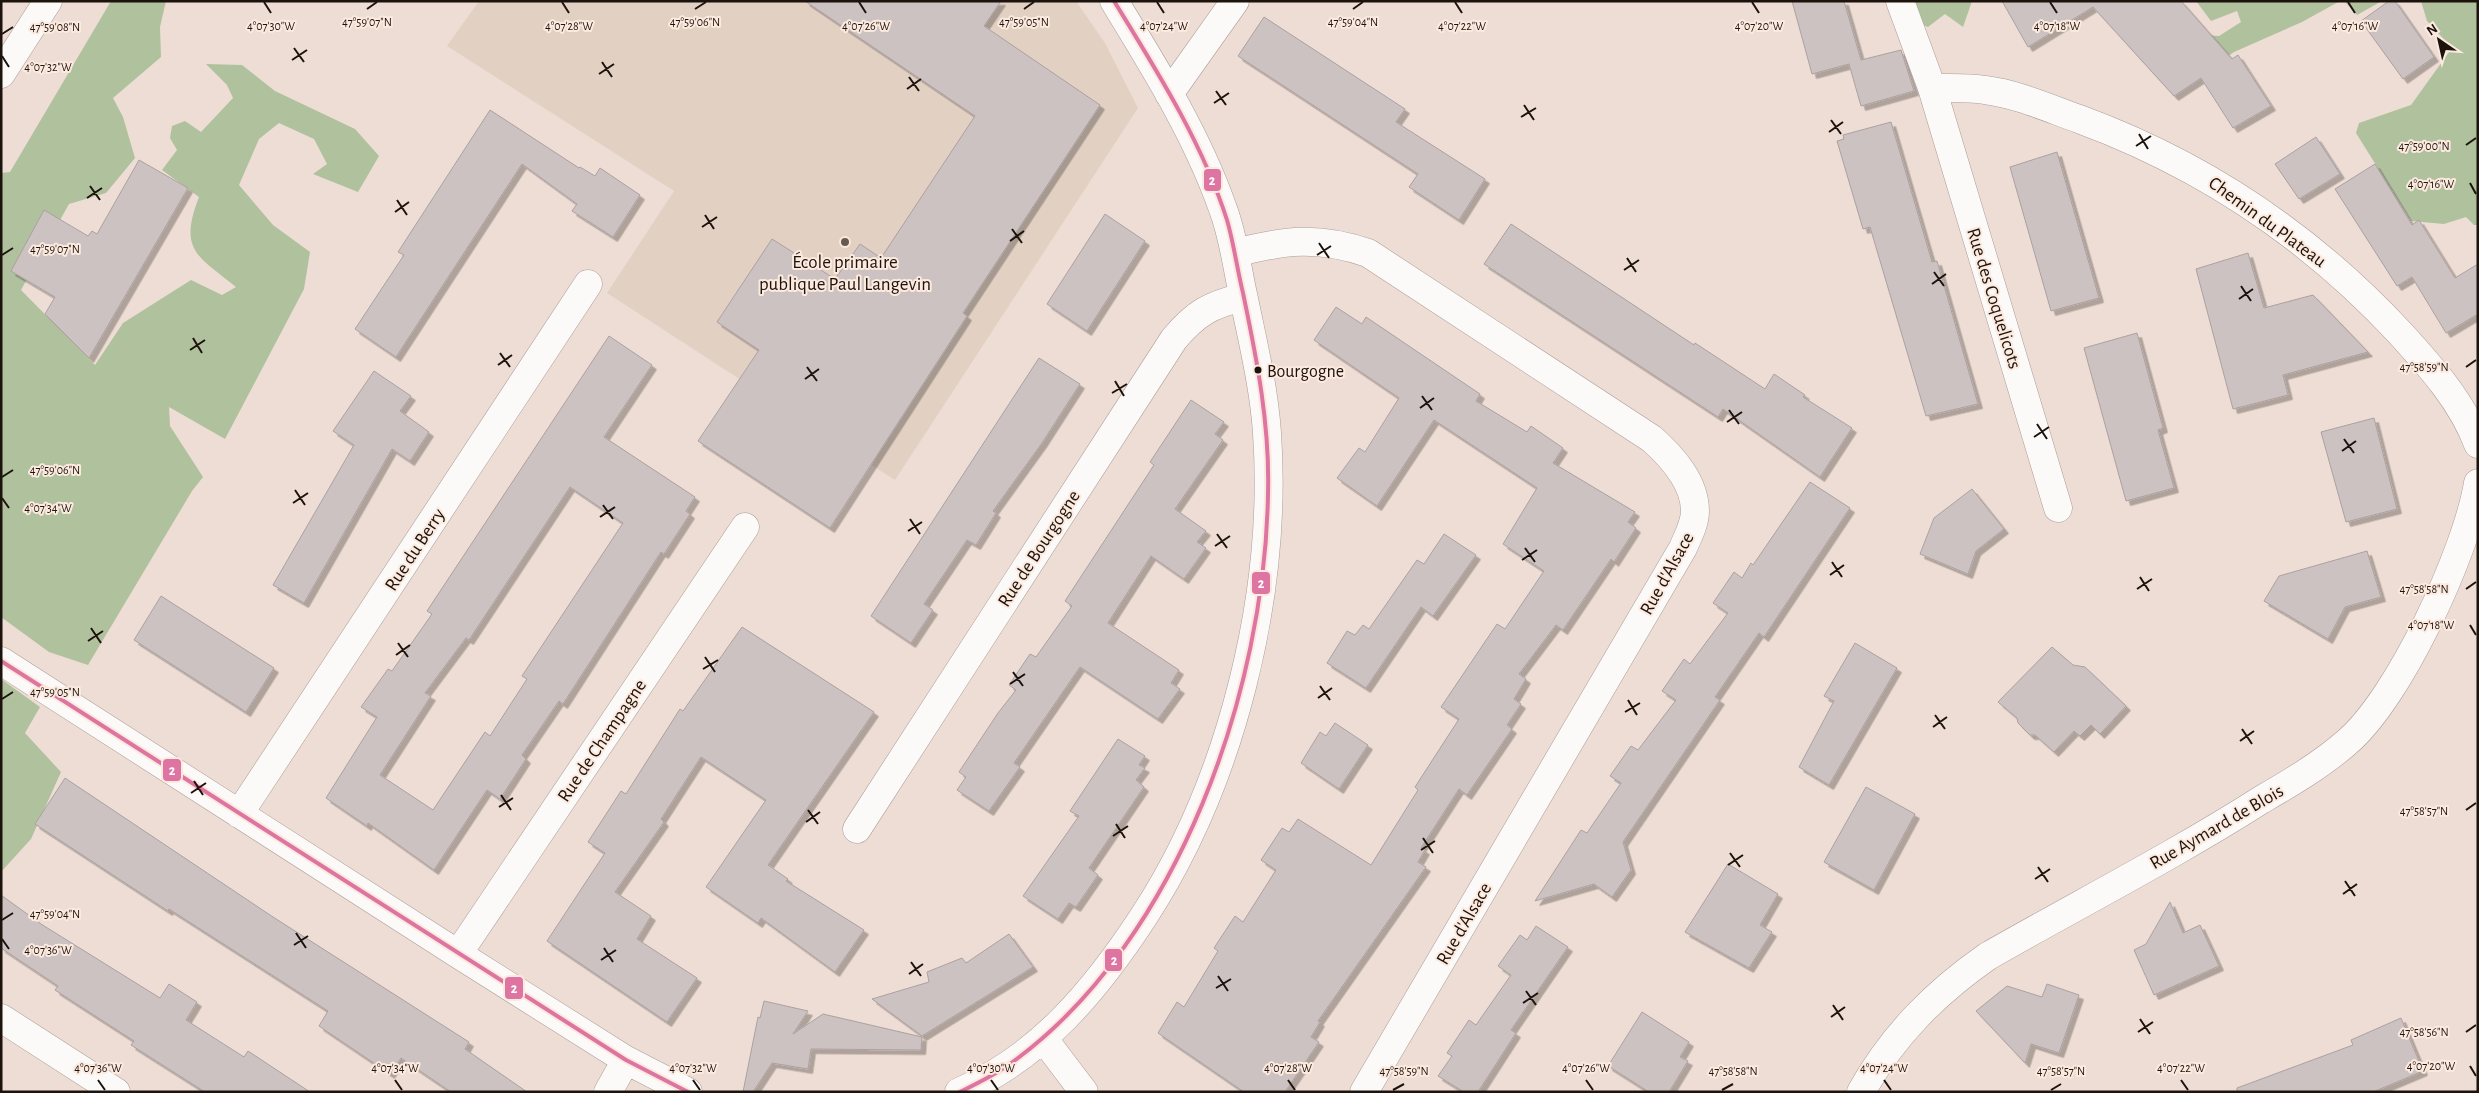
<svg xmlns="http://www.w3.org/2000/svg" width="2479" height="1093" viewBox="0 0 2479 1093" font-family="'Alegreya Sans',sans-serif">
  <style>
    .education { fill: #e2d0c3 }
    .forest { fill: #b0c19d }
    .building { fill: #ccc2c2; stroke: #aca0a1; fill-rule: evenodd; filter: url(#shadow) }
    .lines { fill: none; stroke-linecap: round; stroke-linejoin: round }
    .minor-casing { stroke: #aa9d96; stroke-width: 29 }
    .minor { stroke: #fcfaf9; stroke-width: 28 }
    .bus-1-casing { stroke: #fceadf; stroke-width: 8 }
    .bus-1 { stroke: #dd74a2; stroke-width: 4 }
    .ticks { fill: none; stroke: #1d130d; stroke-width: 2 }
    .poi-dot { fill: #665a53; stroke: #fceadf; stroke-width: 2 }
    .bus-dot { fill: #1d130d; stroke: #fceadf; stroke-width: 2 }
    .labels { text-anchor: middle; stroke-width: 4; stroke-linejoin: round; paint-order: stroke }
    .bus-label { font-size: 18px; fill: #1d130d; stroke: #fceadf; text-anchor: start }
    .street-label { font-size: 19px; fill: #1d130d; stroke: #fceadf }
    .poi-label { font-size: 19px; fill: #1d130d; stroke: #fceadf }
    .ticks-label { font-size: 12px; text-anchor: middle; fill: #1d130d; stroke: #fceadf; stroke-width: 4; stroke-linejoin: round; paint-order: stroke }
    .line-badge { stroke: #fceadf; stroke-width: 2 }
    .badge-label { font-size: 14px; text-anchor: middle; font-weight: bold; fill: #fff }
  </style>
  <defs>
    <filter id="shadow"><feDropShadow dx="4.5" dy="4.5" stdDeviation="0" flood-color="#0004"/></filter>
  </defs>
  <rect width="100%" height="100%" fill="#eeddd4"/>
  <path class="education" d="M 479,1 L 1076,1 L 1105,43 L 1138,108 L 895,480 L 607,293 L 674,191 L 447,46 Z"/>
  <path class="forest" d="M 111,1 L 166,1 L 160,27 L 161,57 L 113,98 L 123,117 L 135,158 L 106,193 L 69,204 L 21,290 L 95,365 L 123,323 L 191,280 L 222,295 L 236,287 C 198,256 178,251 199,197 L 162,170 L 177,150 L 170,138 L 172,126 L 185,121 L 201,132 L 233,98 L 227,85 L 206,64 L 242,65 L 275,91 L 355,129 L 379,156 L 358,192 L 313,174 L 327,164 L 314,139 L 279,123 L 259,139 L 239,185 L 273,225 L 310,252 L 304,289 L 225,439 L 169,407 L 170,426 L 203,477 L 192,491 L 88,665 L 49,652 L 1,617 L 1,173 L 10,172 Z
    M 1914,1 L 1972,1 L 1963,27 L 1945,14 L 1928,27 L 1913,21 Z
    M 2196,1 L 2340,1 L 2302,22 L 2234,52 L 2191,81 L 2205,35 L 2219,36 L 2241,22 L 2237,11 L 2211,21 Z
    M 2344,1 L 2382,1 L 2357,15 Z
    M 2421,1 L 2478,1 L 2478,225 L 2474,225 L 2466,217 L 2444,224 L 2411,221 L 2356,133 L 2359,123 L 2411,105 L 2452,48 L 2427,21 Z
    M 1,679 L 40,707 L 25,733 L 61,772 L 31,839 L 1,872 Z"/>
  <path class="building" d="M 805,1 L 1001,1 L 984,26 L 1100,105 L 963,313 L 967,316 L 830,528 L 698,441 L 759,350 L 717,322 L 772,239 L 835,279 L 860,244 L 881,258 L 975,116 Z
    M 1792,1 L 1844,1 L 1861,60 L 1901,50 L 1914,91 L 1861,106 L 1849,64 L 1812,74 Z
    M 2002,1 L 2181,1 L 2232,59 L 2238,55 L 2271,106 L 2233,128 L 2201,78 L 2174,96 L 2093,7 L 2028,47 Z
    M 2389,1 L 2395,1 L 2434,57 L 2403,79 L 2361,21 Z
    M 1264,17 L 1405,109 L 1396,122 L 1485,179 L 1459,220 L 1409,187 L 1418,174 L 1238,56 Z
    M 490,110 L 579,168 L 580,167 L 595,176 L 600,168 L 640,195 L 613,237 L 572,211 L 577,204 L 522,164 L 396,357 L 355,329 L 404,255 L 398,252 Z
    M 1891,122 L 1932,262 L 1937,261 L 1978,404 L 1926,416 L 1870,227 L 1863,229 L 1837,141 L 1844,139 L 1843,135 Z
    M 2316,137 L 2340,174 L 2299,199 L 2275,164 Z
    M 2057,152 L 2099,298 L 2051,311 L 2010,167 Z
    M 139,160 L 188,188 L 89,358 L 45,314 L 55,297 L 11,271 L 44,210 L 88,236 L 92,231 L 97,234 Z
    M 2375,164 L 2412,225 L 2419,220 L 2455,278 L 2478,264 L 2478,314 L 2446,333 L 2412,277 L 2397,286 L 2335,189 Z
    M 1105,214 L 1145,241 L 1087,331 L 1047,304 Z
    M 1511,224 L 1694,345 L 1695,343 L 1765,389 L 1774,374 L 1805,395 L 1803,397 L 1852,428 L 1820,477 L 1723,409 L 1718,417 L 1484,264 Z
    M 2248,253 L 2264,308 L 2313,295 L 2368,352 L 2283,375 L 2288,395 L 2233,409 L 2196,269 Z
    M 1336,307 L 1362,324 L 1366,317 L 1480,394 L 1476,401 L 1527,432 L 1531,426 L 1563,448 L 1553,463 L 1635,512 L 1628,522 L 1636,528 L 1614,562 L 1611,559 L 1563,630 L 1556,625 L 1519,674 L 1526,679 L 1514,699 L 1521,704 L 1507,725 L 1512,729 L 1467,795 L 1459,789 L 1421,848 L 1425,850 L 1418,862 L 1426,867 L 1318,1021 L 1320,1022 L 1311,1037 L 1319,1042 L 1285,1092 L 1244,1092 L 1158,1033 L 1177,1002 L 1184,1007 L 1218,951 L 1214,948 L 1235,916 L 1243,922 L 1276,870 L 1261,860 L 1282,828 L 1289,832 L 1298,819 L 1371,865 L 1418,790 L 1415,787 L 1459,719 L 1441,707 L 1497,624 L 1505,629 L 1544,571 L 1503,544 L 1537,488 L 1434,420 L 1377,506 L 1337,478 L 1359,448 L 1365,452 L 1399,398 L 1314,340 Z
    M 2137,333 L 2163,428 L 2158,430 L 2174,488 L 2126,501 L 2084,348 Z
    M 609,336 L 652,365 L 604,437 L 695,497 L 686,511 L 690,514 L 664,554 L 661,552 L 563,704 L 559,701 L 522,755 L 526,759 L 500,799 L 487,790 L 434,870 L 368,823 L 367,826 L 326,798 L 377,717 L 361,707 L 388,669 L 392,671 L 432,614 L 427,611 ZM 570,487 L 623,523 L 522,676 L 527,679 L 490,736 L 485,732 L 433,810 L 380,775 L 431,696 L 425,693 L 466,638 L 469,640 Z
    M 1039,358 L 1080,384 L 1042,443 L 993,511 L 996,513 L 976,545 L 967,540 L 924,604 L 933,610 L 911,643 L 871,616 Z
    M 374,371 L 411,396 L 400,411 L 429,432 L 410,461 L 392,449 L 304,603 L 273,585 L 354,445 L 333,431 Z
    M 1191,400 L 1224,422 L 1215,434 L 1223,440 L 1175,509 L 1206,531 L 1197,542 L 1206,548 L 1184,579 L 1151,556 L 1108,623 L 1179,670 L 1171,683 L 1180,689 L 1158,719 L 1080,667 L 1014,763 L 1020,767 L 989,811 L 957,790 L 966,777 L 959,772 L 998,713 L 1016,690 L 1009,685 L 1030,654 L 1036,657 L 1072,606 L 1065,601 L 1154,465 L 1150,462 Z
    M 2374,418 L 2397,509 L 2346,522 L 2321,432 Z
    M 1810,482 L 1850,508 L 1764,637 L 1759,633 L 1715,697 L 1720,700 L 1623,842 L 1631,870 L 1612,897 L 1594,884 L 1535,901 L 1581,830 L 1587,833 L 1621,783 L 1610,776 L 1631,746 L 1638,750 L 1676,700 L 1662,691 L 1684,659 L 1690,664 L 1728,613 L 1713,603 L 1734,572 L 1742,578 L 1751,563 L 1753,565 Z
    M 1972,489 L 2004,529 L 1976,551 L 1968,574 L 1920,554 L 1934,518 Z
    M 1444,534 L 1476,555 L 1433,616 L 1421,607 L 1366,688 L 1327,663 L 1347,631 L 1355,635 L 1363,625 L 1369,629 L 1417,560 L 1424,564 Z
    M 2367,551 L 2381,597 L 2345,607 L 2328,639 L 2264,601 L 2279,576 Z
    M 161,596 L 274,668 L 246,712 L 134,640 Z
    M 742,627 L 874,712 L 768,865 L 788,879 L 786,881 L 864,930 L 835,972 L 761,918 L 758,923 L 706,887 L 766,800 L 701,757 L 661,819 L 664,822 L 615,892 L 651,916 L 637,939 L 697,978 L 667,1022 L 547,941 L 605,853 L 588,842 L 621,791 L 626,794 L 680,709 L 683,711 Z
    M 1855,643 L 1897,668 L 1829,785 L 1799,767 L 1834,701 L 1824,696 Z
    M 2052,647 L 2073,665 L 2085,667 L 2126,706 L 2100,734 L 2091,725 L 2080,736 L 2074,731 L 2054,752 L 2035,735 L 2030,735 L 2018,723 L 2017,718 L 1998,702 Z
    M 1335,723 L 1368,745 L 1339,789 L 1301,763 L 1320,732 L 1326,736 Z
    M 1118,739 L 1145,756 L 1139,765 L 1145,768 L 1136,780 L 1144,787 L 1089,868 L 1098,875 L 1076,907 L 1069,903 L 1058,919 L 1023,896 L 1079,816 L 1070,811 Z
    M 65,778 L 273,917 L 469,1042 L 465,1049 L 527,1092 L 451,1092 L 401,1058 L 390,1074 L 319,1026 L 328,1011 L 169,909 L 168,911 L 35,824 Z
    M 1866,787 L 1915,814 L 1874,890 L 1824,862 Z
    M 1728,864 L 1778,894 L 1760,925 L 1772,932 L 1749,968 L 1685,932 Z
    M 1,895 L 41,924 L 160,998 L 169,984 L 197,1002 L 186,1020 L 244,1057 L 248,1051 L 310,1092 L 205,1092 L 131,1045 L 134,1041 L 55,990 L 58,986 L 1,948 Z
    M 2170,902 L 2183,933 L 2200,925 L 2219,966 L 2154,995 L 2134,950 L 2146,944 Z
    M 1536,926 L 1568,947 L 1511,1030 L 1516,1033 L 1478,1092 L 1464,1092 L 1438,1076 L 1452,1056 L 1447,1053 L 1469,1020 L 1476,1025 L 1511,975 L 1498,966 L 1520,935 L 1527,940 Z
    M 1009,934 L 1033,967 L 922,1036 L 872,999 L 929,982 L 927,972 L 962,958 L 966,963 Z
    M 2047,984 L 2079,995 L 2059,1053 L 2031,1044 L 2025,1063 L 1976,1011 L 2007,986 L 2042,997 Z
    M 764,1001 L 808,1011 L 793,1034 L 823,1014 L 922,1037 L 921,1050 L 811,1049 L 808,1069 L 772,1063 L 753,1092 L 743,1092 L 758,1017 L 760,1018 Z
    M 1642,1012 L 1689,1042 L 1680,1057 L 1688,1061 L 1669,1092 L 1649,1092 L 1608,1066 Z
    M 2401,1018 L 2423,1071 L 2373,1092 L 2237,1092 L 2237,1088 L 2353,1045 L 2351,1040 Z"/>
  <g class="lines">
    <g class="minor-casing">
      <path id="minor" d="M 1900,1 L 1932,88 C 1950,88 1968,87 1985,90 C 2017,94 2048,108 2079,119 C 2204,165 2309,235 2400,333 C 2430,366 2462,401 2478,444
        M 1,74 L 48,1
        M 1932,88 L 2058,508
        M 1169,94 L 1235,1
        M 1235,253 C 1284,240 1319,236 1368,253 L 1652,439 C 1672,457 1695,482 1695,511 C 1695,524 1688,536 1683,548 L 1364,1092
        M 1,661 L 458,954 L 626,1060 L 688,1092
        M 239,814 L 588,284
        M 857,829 L 1174,339 C 1196,313 1210,305 1243,297
        M 458,954 L 745,527
        M 1,1018 L 116,1092
        M 1043,1038 L 1084,1092
        M 608,1092 L 626,1060
        M 959,1092 C 1041,1057 1097,988 1144,916 C 1232,781 1278,593 1267,433 C 1264,388 1253,343 1244,299 C 1237,269 1234,238 1223,209 C 1197,135 1155,68 1114,1
        M 1861,1092 C 1893,1035 1935,993 1988,956 C 2079,904 2173,856 2261,800 C 2290,783 2321,765 2346,743 C 2399,699 2467,551 2478,483"/>
    </g>
    <use href="#minor" class="minor"/>
    <g class="bus-1-casing">
      <path id="bus-1" d="M 1,661 L 626,1060 L 688,1092
        M 960,1092 C 980,1082 1000,1072 1018,1058 C 1179,937 1265,690 1268,494 C 1270,425 1257,360 1243,293 C 1237,269 1234,244 1227,220 C 1202,142 1157,71 1114,1"/>
    </g>
    <use href="#bus-1" class="bus-1"/>
  </g>
  <path class="ticks" d="M 264,2 L 271,13M 562,2 L 569,13M 859,2 L 866,13M 1157,2 L 1164,13M 1455,2 L 1462,13M 1752,2 L 1759,13M 2050,2 L 2057,13M 2348,2 L 2355,13M 367,9 L 377,2M 695,9 L 706,2M 1024,9 L 1034,2M 1353,9 L 1363,2M 2,34 L 13,27M 294,48 L 304,62M 2,56 L 9,67M 292,60 L 307,50M 602,62 L 612,77M 599,74 L 614,64M 909,77 L 919,91M 907,89 L 921,79M 1216,91 L 1226,105M 1214,103 L 1229,93M 1524,105 L 1534,120M 1521,117 L 1536,108M 1831,120 L 1841,134M 1829,132 L 1843,122M 2139,134 L 2148,149M 2466,145 L 2476,138M 2136,146 L 2151,136M 2470,183 L 2476,194M 90,186 L 100,200M 87,198 L 102,188M 397,200 L 407,215M 395,212 L 409,202M 705,215 L 714,229M 702,227 L 717,217M 1012,229 L 1022,243M 1010,241 L 1024,231M 1319,243 L 1329,258M 2,255 L 13,248M 1317,255 L 1331,246M 1627,258 L 1636,272M 1624,270 L 1639,260M 1934,272 L 1944,286M 1932,284 L 1946,274M 2241,286 L 2251,301M 2239,299 L 2253,289M 193,338 L 202,353M 190,350 L 205,340M 500,353 L 510,367M 498,365 L 512,355M 807,367 L 817,381M 2466,367 L 2476,360M 805,379 L 819,369M 1115,381 L 1124,396M 1112,393 L 1127,384M 1422,396 L 1432,410M 1420,408 L 1434,398M 1729,410 L 1739,424M 1727,422 L 1742,412M 2037,424 L 2047,439M 2034,437 L 2049,427M 2344,439 L 2354,453M 2342,451 L 2356,441M 2,477 L 13,470M 295,490 L 305,505M 2,498 L 9,508M 293,503 L 308,493M 603,505 L 613,519M 600,517 L 615,507M 910,519 L 920,534M 908,531 L 922,522M 1217,534 L 1227,548M 1215,546 L 1230,536M 1525,548 L 1535,562M 1522,560 L 1537,550M 1832,562 L 1842,577M 1830,575 L 1844,565M 2140,577 L 2149,591M 2137,589 L 2152,579M 2466,589 L 2476,582M 2470,625 L 2476,635M 91,628 L 101,643M 88,641 L 103,631M 398,643 L 408,657M 396,655 L 410,645M 705,657 L 715,672M 703,669 L 718,660M 1013,672 L 1023,686M 1010,684 L 1025,674M 1320,686 L 1330,700M 1318,698 L 1332,688M 2,699 L 13,692M 1628,700 L 1637,715M 1625,712 L 1640,703M 1935,715 L 1945,729M 1933,727 L 1947,717M 2242,729 L 2252,744M 2240,741 L 2254,731M 194,781 L 203,795M 191,793 L 206,783M 501,795 L 511,810M 499,807 L 513,798M 808,810 L 818,824M 2466,810 L 2476,803M 806,822 L 820,812M 1116,824 L 1125,838M 1113,836 L 1128,826M 1423,838 L 1433,853M 1421,850 L 1435,841M 1730,853 L 1740,867M 1728,865 L 1743,855M 2038,867 L 2048,882M 2035,879 L 2050,869M 2345,881 L 2355,896M 2343,894 L 2357,884M 2,920 L 13,913M 296,933 L 306,948M 2,939 L 9,949M 294,945 L 308,936M 604,948 L 613,962M 601,960 L 616,950M 911,962 L 921,976M 909,974 L 923,964M 1218,976 L 1228,991M 1216,988 L 1231,979M 1526,991 L 1536,1005M 1523,1003 L 1538,993M 1833,1005 L 1843,1020M 1831,1017 L 1845,1007M 2140,1019 L 2150,1034M 2138,1032 L 2153,1022M 2466,1032 L 2476,1025M 2470,1066 L 2476,1076M 98,1080 L 105,1090M 395,1080 L 402,1090M 693,1080 L 700,1090M 991,1080 L 998,1090M 1288,1080 L 1295,1090M 1586,1080 L 1593,1090M 1884,1080 L 1891,1090M 2181,1080 L 2188,1090M 1393,1090 L 1404,1084M 1722,1090 L 1733,1084M 2051,1090 L 2061,1084"/>
  <circle class="poi-dot" cx="845" cy="242" r="5"/>
  <circle class="bus-dot" cx="1258" cy="370" r="4.5"/>
  <g class="labels">
    <g class="bus-label">
      <text x="1267" y="377">Bourgogne</text>
    </g>
    <g class="street-label">
      <text transform="translate(2268 221) rotate(36)" y="7">Chemin du Plateau</text>
      <text transform="translate(1995 298) rotate(73)" y="7">Rue des Coquelicots</text>
      <text transform="translate(1038 548) rotate(-57)" y="7">Rue de Bourgogne</text>
      <text transform="translate(414 549) rotate(-57)" y="7">Rue du Berry</text>
      <text transform="translate(1666 573) rotate(-61)" y="7">Rue d'Alsace</text>
      <text transform="translate(601 740) rotate(-56)" y="7">Rue de Champagne</text>
      <text transform="translate(2216 826) rotate(-30)" y="7">Rue Aymard de Blois</text>
      <text transform="translate(1463 923) rotate(-60)" y="7">Rue d'Alsace</text>
    </g>
    <g class="poi-label">
      <text x="845" y="268">École primaire<tspan x="845" dy="22">publique Paul Langevin</tspan></text>
    </g>
  </g>
  <g class="ticks-label">
    <text x="367" y="26">47°59'07"N</text>
    <text x="695" y="26">47°59'06"N</text>
    <text x="1024" y="26">47°59'05"N</text>
    <text x="1353" y="26">47°59'04"N</text>
    <text x="2355" y="30">4°07'16"W</text>
    <text x="271" y="30">4°07'30"W</text>
    <text x="569" y="30">4°07'28"W</text>
    <text x="866" y="30">4°07'26"W</text>
    <text x="1164" y="30">4°07'24"W</text>
    <text x="1462" y="30">4°07'22"W</text>
    <text x="1759" y="30">4°07'20"W</text>
    <text x="2057" y="30">4°07'18"W</text>
    <text x="55" y="31">47°59'08"N</text>
    <text x="48" y="71">4°07'32"W</text>
    <text x="2424" y="150">47°59'00"N</text>
    <text x="2431" y="188">4°07'16"W</text>
    <text x="55" y="253">47°59'07"N</text>
    <text x="2424" y="371">47°58'59"N</text>
    <text x="55" y="474">47°59'06"N</text>
    <text x="48" y="512">4°07'34"W</text>
    <text x="2424" y="593">47°58'58"N</text>
    <text x="2431" y="629">4°07'18"W</text>
    <text x="55" y="696">47°59'05"N</text>
    <text x="2424" y="815">47°58'57"N</text>
    <text x="55" y="918">47°59'04"N</text>
    <text x="48" y="954">4°07'36"W</text>
    <text x="2424" y="1036">47°58'56"N</text>
    <text x="2431" y="1070">4°07'20"W</text>
    <text x="98" y="1072">4°07'36"W</text>
    <text x="395" y="1072">4°07'34"W</text>
    <text x="693" y="1072">4°07'32"W</text>
    <text x="991" y="1072">4°07'30"W</text>
    <text x="1288" y="1072">4°07'28"W</text>
    <text x="1586" y="1072">4°07'26"W</text>
    <text x="1884" y="1072">4°07'24"W</text>
    <text x="2181" y="1072">4°07'22"W</text>
    <text x="1404" y="1075">47°58'59"N</text>
    <text x="1733" y="1075">47°58'58"N</text>
    <text x="2061" y="1075">47°58'57"N</text>
  </g>
  <g class="line-badge">
    <rect x="1203" y="168" width="19" height="24" rx="5" fill="#dd74a2"/>
    <rect x="1251" y="571" width="20" height="24" rx="5" fill="#dd74a2"/>
    <rect x="162" y="758" width="20" height="24" rx="5" fill="#dd74a2"/>
    <rect x="1104" y="948" width="19" height="24" rx="5" fill="#dd74a2"/>
    <rect x="504" y="976" width="20" height="24" rx="5" fill="#dd74a2"/>
  </g>
  <g class="badge-label">
    <text x="1212" y="185">2</text>
    <text x="1261" y="588">2</text>
    <text x="172" y="775">2</text>
    <text x="1114" y="965">2</text>
    <text x="514" y="993">2</text>
  </g>
  <rect width="2479" height="1093" fill="none" stroke="#1d130d" stroke-width="5"/>
  <g transform="translate(2439 40) rotate(326)" stroke="#fceadf" stroke-width="4" paint-order="stroke">
  <path d="M0-4L9 19L0 12L-9 19Z" fill="#1d130d"/>
  <text y="-8" font-size="14" font-weight="bold" text-anchor="middle" fill="#1d130d">N</text>
  </g>
</svg>
